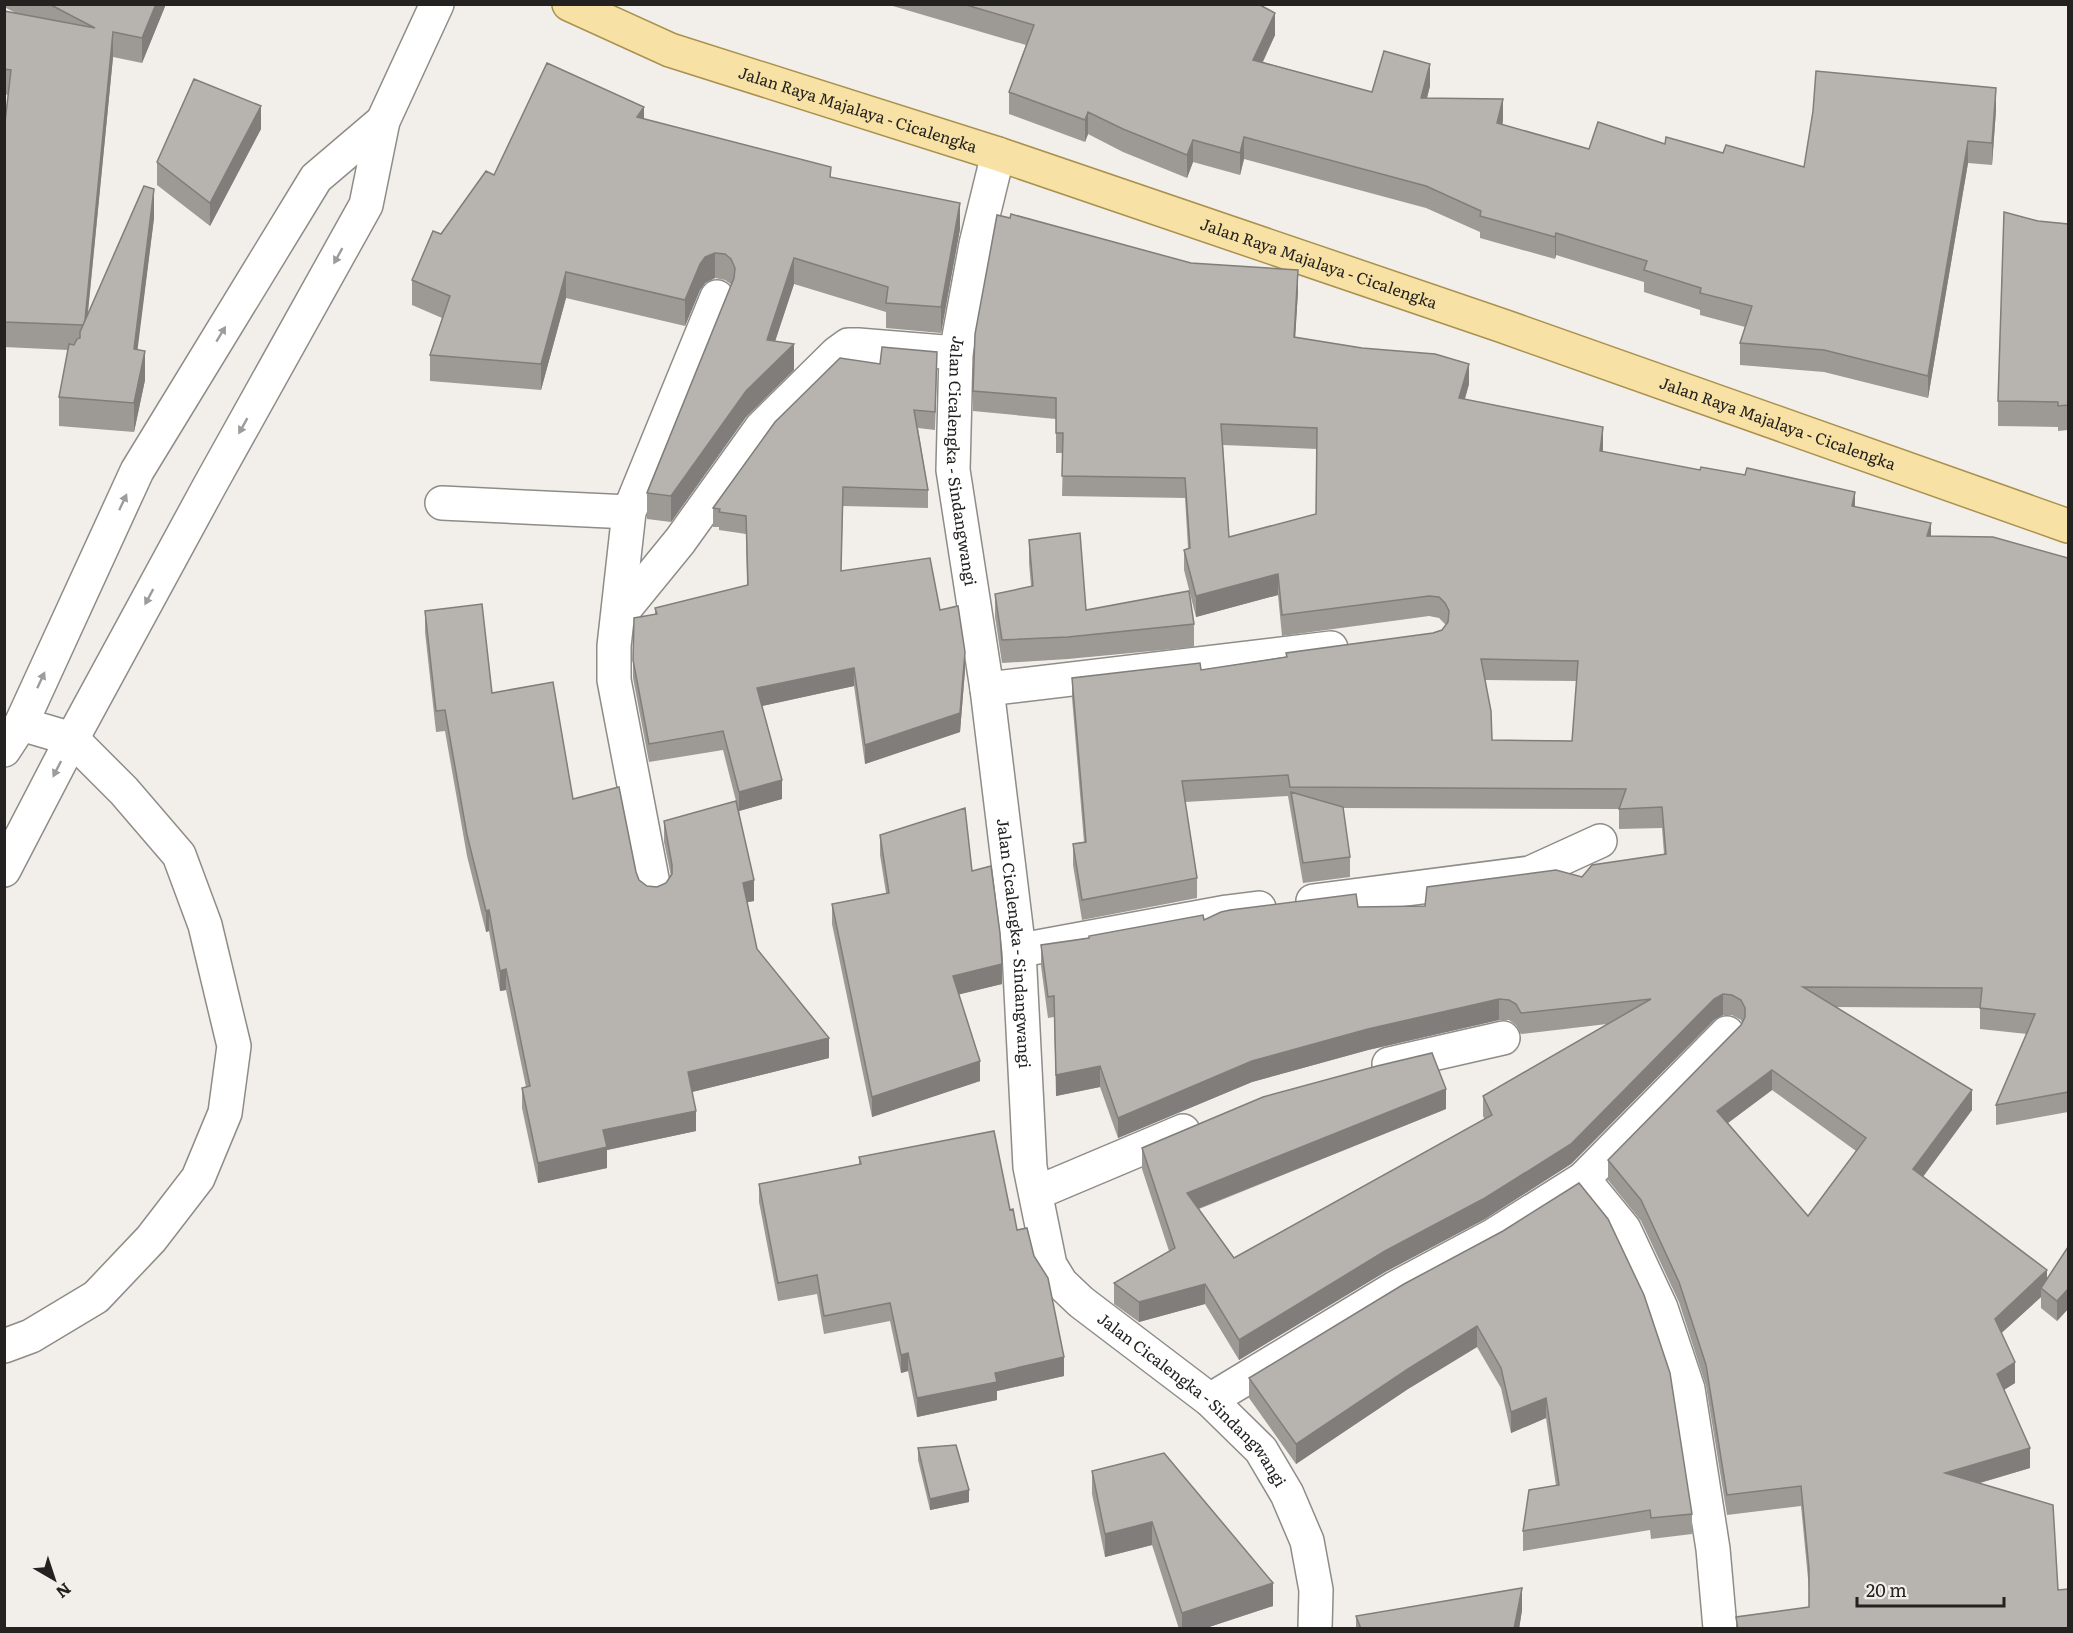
<svg xmlns="http://www.w3.org/2000/svg" width="2073" height="1633" viewBox="0 0 2073 1633" font-family="Literata,serif">
  <style>
    .lines { fill: none; stroke-linecap: round; stroke-linejoin: round }
    .minor-casing { stroke: #8f8c88; stroke-width: 36 }
    .major-casing { stroke: #aa914e; stroke-width: 36 }
    .minor { stroke: #fff; stroke-width: 33 }
    .major { stroke: #f7e1a4; stroke-width: 33 }
    .wall { fill: #9d9a96; fill-rule: evenodd }
    .shaded-wall { fill: #807d7a }
    .building { fill: #b7b3af; stroke: #807d7a; stroke-width: 1.5; fill-rule: evenodd }
    .oneway { fill: #9c9c9b }
    .labels { text-anchor: middle; stroke-width: 4.5; stroke-linejoin: round; paint-order: stroke }
    .street-label { font-size: 16px; fill: #232220; stroke: #f2efeb }
  </style>
  <rect width="100%" height="100%" fill="#f2efeb"/>
  <g class="lines">
    <g class="minor-casing">
      <g id="minor">
        <path id="s1" d="M 998,154 L 976,244 L 956,353 L 953,470 L 987,689 L 1019,951 L 1030,1167 L 1050,1265 L 1061,1283 L 1081,1302 L 1210,1400 L 1261,1450 L 1287,1494 L 1307,1541 L 1316,1590 L 1315,1628"/>
        <path d="M 442,503 L 629,512"/>
        <path d="M 618,617 L 680,541 L 761,428 L 837,353 L 848,345 L 858,345 L 956,353"/>
        <path d="M 987,689 L 1331,648"/>
        <path d="M 4,750 L 21,724 L 137,471 L 316,178 L 383,121"/>
        <path d="M 4,870 L 72,739 L 210,485 L 366,205 L 383,121 L 437,4"/>
        <path d="M 654,889 L 614,680 L 614,646 L 629,512 L 717,297"/>
        <path d="M 1313,901 L 1530,873 L 1600,841"/>
        <path d="M 1032,948 L 1227,912 L 1259,908"/>
        <path d="M 1389,1064 L 1503,1038"/>
        <path d="M 1583,1179 L 1624,1229 L 1661,1308 L 1688,1389 L 1713,1549 L 1720,1628"/>
        <path d="M 1036,1193 L 1183,1131"/>
        <path d="M 4,1346 L 31,1336 L 96,1297 L 151,1239 L 198,1178 L 225,1113 L 234,1046 L 205,925 L 179,855 L 124,791 L 72,739 L 21,724"/>
        <path d="M 1210,1400 L 1395,1288 L 1494,1235 L 1583,1179 L 1727,1033"/>
      </g>
    </g>
    <g class="major-casing">
      <g id="major">
        <path id="s2" d="M 569,4 L 670,50 L 998,154 L 1500,325 L 2068,526"/>
      </g>
    </g>
    <use href="#minor" class="minor"/>
    <use href="#major" class="major"/>
  </g>
  <path class="wall" d="M 4,4 L 166,4 L 142,63 L 113,57 L 88,313 L 154,218 L 137,349 L 145,380 L 134,432 L 59,426 L 59,397 L 68,350 L 4,347 L 4,131 L 8,95 L 4,94 L 4,11 L 18,14 L 4,7 Z
    M 886,4 L 1260,4 L 1275,35 L 1263,62 L 1372,92 L 1430,86 L 1427,98 L 1503,121 L 1502,125 L 1589,149 L 1665,144 L 1804,167 L 1996,110 L 1992,165 L 1968,163 L 1928,398 L 1824,372 L 1740,365 L 1740,343 L 1745,327 L 1700,315 L 1700,310 L 1644,292 L 1644,282 L 1556,255 L 1555,259 L 1480,238 L 1480,232 L 1426,208 L 1244,159 L 1240,175 L 1193,162 L 1187,178 L 1123,152 L 1088,134 L 1085,142 L 1009,114 L 1009,92 L 1026,45 Z
    M 644,119 L 831,177 L 960,229 L 941,333 L 886,328 L 886,312 L 794,284 L 775,341 L 794,370 L 746,417 L 671,522 L 647,519 L 647,491 L 732,285 L 725,280 L 715,278 L 705,283 L 700,290 L 685,326 L 566,298 L 541,390 L 430,381 L 430,355 L 442,318 L 412,305 L 412,280 L 441,234 L 494,175 Z
    M 261,129 L 210,226 L 157,185 L 157,162 Z
    M 2038,221 L 2068,224 L 2068,430 L 2058,431 L 2058,427 L 1998,426 L 1998,401 Z
    M 1191,263 L 1298,291 L 1295,337 L 1469,384 L 1465,399 L 1603,448 L 1603,452 L 1855,507 L 1931,536 L 2068,558 L 2068,1112 L 1996,1125 L 1996,1105 L 2027,1034 L 1980,1029 L 1980,1008 L 1837,1007 L 1972,1110 L 1923,1177 L 2047,1279 L 2068,1247 L 2068,1309 L 2057,1321 L 2041,1308 L 2041,1297 L 2001,1333 L 2015,1383 L 2004,1390 L 2030,1468 L 1980,1483 L 2058,1590 L 2068,1629 L 1736,1629 L 1736,1617 L 1809,1607 L 1809,1589 L 1801,1506 L 1727,1515 L 1706,1386 L 1679,1302 L 1641,1221 L 1608,1180 L 1608,1160 L 1741,1025 L 1742,1023 L 1741,1020 L 1732,1015 L 1723,1015 L 1714,1020 L 1571,1164 L 1485,1219 L 1385,1272 L 1239,1360 L 1205,1304 L 1139,1322 L 1114,1304 L 1114,1283 L 1169,1251 L 1142,1169 L 1142,1148 L 1446,1109 L 1199,1209 L 1234,1258 L 1485,1120 L 1483,1116 L 1483,1096 L 1607,1024 L 1521,1034 L 1516,1025 L 1509,1020 L 1499,1020 L 1368,1050 L 1252,1082 L 1118,1138 L 1100,1087 L 1056,1096 L 1054,1017 L 1048,1018 L 1041,966 L 1041,945 L 1204,920 L 1358,907 L 1425,906 L 1582,877 L 1664,854 L 1662,828 L 1619,829 L 1619,809 L 1343,808 L 1350,857 L 1350,877 L 1303,883 L 1288,796 L 1185,802 L 1197,878 L 1197,898 L 1082,920 L 1073,865 L 1073,844 L 1084,842 L 1072,698 L 1072,678 L 1201,670 L 1433,633 L 1442,630 L 1446,625 L 1439,618 L 1429,616 L 1282,636 L 1278,595 L 1196,617 L 1184,570 L 1184,550 L 1188,548 L 1185,498 L 1062,496 L 1063,453 L 1056,453 L 1056,419 L 973,411 L 973,391 ZM 1223,445 L 1317,449 L 1316,514 L 1229,537 ZM 1485,680 L 1577,681 L 1572,741 L 1492,740 ZM 1772,1090 L 1856,1151 L 1808,1216 L 1728,1123 Z
    M 880,364 L 937,370 L 935,430 L 918,428 L 928,490 L 928,508 L 843,506 L 841,571 L 940,610 L 965,670 L 960,732 L 865,764 L 854,686 L 762,706 L 782,799 L 739,811 L 754,901 L 747,902 L 757,949 L 829,1058 L 692,1092 L 696,1131 L 607,1150 L 607,1168 L 538,1183 L 522,1108 L 522,1088 L 526,1087 L 506,990 L 500,991 L 489,931 L 486,932 L 467,856 L 445,731 L 436,732 L 425,632 L 425,611 L 492,693 L 573,799 L 636,872 L 639,880 L 647,886 L 657,887 L 666,883 L 671,876 L 664,842 L 664,821 L 736,801 L 723,750 L 649,762 L 633,678 L 633,660 L 655,614 L 655,608 L 747,585 L 746,534 L 719,530 L 719,527 L 713,527 L 713,508 Z
    M 1029,540 L 1086,610 L 1194,624 L 1194,647 L 1068,659 L 1002,663 L 995,617 L 995,594 L 1031,586 L 1029,563 Z
    M 880,835 L 972,871 L 1002,984 L 959,994 L 980,1081 L 872,1117 L 832,924 L 832,904 L 886,893 L 880,855 Z
    M 859,1157 L 1010,1210 L 1017,1230 L 1064,1376 L 997,1391 L 997,1400 L 917,1417 L 908,1371 L 901,1373 L 890,1321 L 824,1334 L 817,1294 L 778,1301 L 759,1202 L 759,1184 L 859,1164 Z
    M 1503,1231 L 1692,1514 L 1692,1534 L 1651,1539 L 1650,1530 L 1523,1551 L 1523,1531 L 1556,1486 L 1546,1418 L 1511,1433 L 1501,1388 L 1477,1347 L 1408,1389 L 1296,1464 L 1249,1398 L 1249,1378 Z
    M 918,1448 L 969,1502 L 930,1510 L 918,1460 Z
    M 1092,1471 L 1273,1606 L 1203,1629 L 1179,1629 L 1152,1545 L 1105,1557 L 1092,1494 Z
    M 1522,1610 L 1519,1629 L 1356,1629 L 1356,1616 Z"/>
  <path class="shaded-wall" d="M 156,4 L 166,4 L 142,63 L 142,38 Z
    M 1275,13 L 1275,35 L 1253,82 L 1253,60 Z
    M 113,32 L 113,57 L 84,350 L 84,325 Z
    M 1430,64 L 1430,86 L 1421,121 L 1421,98 Z
    M 1996,88 L 1996,110 L 1992,165 L 1992,143 Z
    M 1503,99 L 1503,121 L 1497,145 L 1497,123 Z
    M 261,106 L 261,129 L 210,226 L 210,203 Z
    M 644,107 L 644,132 L 637,117 Z
    M 1088,112 L 1088,134 L 1085,142 L 1085,120 Z
    M 1244,137 L 1244,159 L 1240,175 L 1240,153 Z
    M 1193,140 L 1193,162 L 1187,178 L 1187,155 Z
    M 1968,141 L 1968,163 L 1928,398 L 1928,376 Z
    M 154,189 L 154,218 L 134,378 L 134,349 Z
    M 960,203 L 960,229 L 941,333 L 941,307 Z
    M 1556,233 L 1556,255 L 1555,259 L 1555,237 Z
    M 715,253 L 715,278 L 705,283 L 700,290 L 685,326 L 685,300 L 700,264 L 705,257 Z
    M 794,258 L 794,284 L 767,366 L 767,340 Z
    M 1298,270 L 1298,291 L 1294,358 L 1294,337 Z
    M 566,272 L 566,298 L 541,390 L 541,364 Z
    M 794,344 L 794,370 L 746,417 L 671,522 L 671,496 L 746,391 Z
    M 145,351 L 145,380 L 134,432 L 134,403 Z
    M 1469,364 L 1469,384 L 1459,418 L 1459,398 Z
    M 1603,427 L 1603,448 L 1600,471 L 1600,451 Z
    M 1855,492 L 1855,512 L 1852,506 Z
    M 1931,523 L 1931,544 L 1927,536 Z
    M 1278,574 L 1278,595 L 1196,617 L 1196,596 Z
    M 965,652 L 965,670 L 960,732 L 865,764 L 865,745 Z
    M 854,668 L 854,686 L 757,707 L 757,688 Z
    M 782,780 L 782,799 L 739,811 L 739,792 Z
    M 754,880 L 754,901 L 743,903 L 743,883 Z
    M 489,910 L 489,931 L 486,932 L 486,911 Z
    M 1002,964 L 1002,984 L 953,996 L 953,976 Z
    M 506,969 L 506,990 L 500,991 L 500,971 Z
    M 1723,994 L 1723,1015 L 1714,1020 L 1571,1164 L 1485,1219 L 1385,1272 L 1239,1360 L 1239,1340 L 1385,1251 L 1714,999 Z
    M 1499,999 L 1499,1020 L 1368,1050 L 1252,1082 L 1118,1138 L 1118,1118 L 1252,1061 L 1368,1029 Z
    M 829,1038 L 829,1058 L 688,1093 L 688,1072 Z
    M 980,1061 L 980,1081 L 872,1117 L 872,1097 Z
    M 1100,1066 L 1100,1087 L 1056,1096 L 1056,1075 Z
    M 1772,1070 L 1772,1090 L 1717,1131 L 1717,1111 Z
    M 1446,1089 L 1446,1109 L 1187,1213 L 1187,1193 Z
    M 1972,1090 L 1972,1110 L 1913,1190 L 1913,1169 Z
    M 696,1111 L 696,1131 L 607,1150 L 607,1168 L 538,1183 L 538,1163 L 603,1130 Z
    M 2047,1270 L 2047,1291 L 2041,1288 L 2041,1297 L 1995,1339 L 1995,1319 Z
    M 1205,1284 L 1205,1304 L 1139,1322 L 1139,1302 Z
    M 2068,1289 L 2068,1309 L 2057,1321 L 2057,1301 Z
    M 1477,1326 L 1477,1347 L 1408,1389 L 1296,1464 L 1296,1444 L 1408,1369 Z
    M 908,1353 L 908,1371 L 901,1373 L 901,1355 Z
    M 1064,1357 L 1064,1376 L 997,1391 L 997,1400 L 917,1417 L 917,1398 L 995,1373 Z
    M 2015,1362 L 2015,1383 L 1997,1394 L 1997,1374 Z
    M 1546,1398 L 1546,1418 L 1511,1433 L 1511,1412 Z
    M 2030,1448 L 2030,1468 L 1945,1493 L 1945,1473 Z
    M 969,1490 L 969,1502 L 930,1510 L 930,1499 Z
    M 1152,1522 L 1152,1545 L 1105,1557 L 1105,1534 Z
    M 1273,1583 L 1273,1606 L 1203,1629 L 1182,1629 L 1182,1613 Z
    M 1522,1588 L 1522,1610 L 1519,1629 L 1514,1629 Z"/>
  <path class="building" d="M 49,4 L 156,4 L 142,38 L 113,32 L 85,320 L 83,325 L 4,322 L 4,131 L 11,70 L 4,69 L 4,11 L 95,28 Z
    M 963,4 L 1258,4 L 1275,13 L 1253,60 L 1372,92 L 1384,51 L 1430,64 L 1421,98 L 1503,99 L 1497,123 L 1589,149 L 1598,122 L 1665,144 L 1666,137 L 1723,153 L 1726,145 L 1804,167 L 1813,111 L 1816,71 L 1996,88 L 1992,143 L 1968,141 L 1928,376 L 1824,350 L 1740,343 L 1752,306 L 1700,293 L 1701,288 L 1644,270 L 1647,261 L 1556,233 L 1555,237 L 1480,216 L 1481,211 L 1426,186 L 1244,137 L 1240,153 L 1193,140 L 1187,155 L 1123,129 L 1088,112 L 1085,120 L 1009,92 L 1034,25 Z
    M 547,63 L 644,107 L 637,117 L 831,167 L 830,177 L 960,203 L 941,307 L 886,303 L 888,287 L 794,258 L 767,340 L 794,344 L 746,391 L 671,496 L 647,493 L 734,278 L 735,268 L 731,259 L 725,254 L 715,253 L 705,257 L 700,264 L 685,300 L 566,272 L 541,364 L 430,355 L 450,296 L 412,280 L 433,231 L 441,234 L 486,171 L 494,175 Z
    M 194,79 L 261,106 L 210,203 L 157,162 Z
    M 144,186 L 154,189 L 134,349 L 145,351 L 134,403 L 59,397 L 69,344 L 74,345 L 77,339 L 80,338 L 80,332 Z
    M 2004,212 L 2038,221 L 2068,224 L 2068,405 L 2058,406 L 2058,402 L 1998,401 Z
    M 1011,214 L 1191,263 L 1298,270 L 1294,337 L 1362,348 L 1435,354 L 1469,364 L 1459,398 L 1603,427 L 1600,451 L 1700,470 L 1701,467 L 1745,475 L 1747,468 L 1855,492 L 1852,506 L 1931,523 L 1927,536 L 1993,537 L 2068,558 L 2068,1092 L 1996,1105 L 2035,1014 L 1980,1008 L 1982,988 L 1803,987 L 1972,1090 L 1913,1169 L 2047,1270 L 1995,1319 L 2015,1362 L 1997,1374 L 2030,1448 L 1945,1473 L 2053,1505 L 2058,1590 L 2068,1589 L 2068,1629 L 1738,1629 L 1736,1617 L 1809,1607 L 1809,1569 L 1801,1486 L 1727,1495 L 1706,1365 L 1679,1282 L 1641,1200 L 1608,1160 L 1741,1025 L 1745,1017 L 1745,1008 L 1741,1000 L 1732,995 L 1723,994 L 1714,999 L 1571,1144 L 1485,1198 L 1385,1251 L 1239,1340 L 1205,1284 L 1139,1302 L 1114,1283 L 1175,1248 L 1142,1148 L 1263,1097 L 1377,1066 L 1432,1053 L 1446,1089 L 1187,1193 L 1234,1258 L 1492,1115 L 1483,1096 L 1651,999 L 1521,1013 L 1516,1004 L 1509,1000 L 1499,999 L 1368,1029 L 1252,1061 L 1118,1118 L 1100,1066 L 1056,1075 L 1054,996 L 1048,997 L 1041,945 L 1089,938 L 1089,936 L 1203,915 L 1204,920 L 1221,912 L 1230,910 L 1356,894 L 1358,907 L 1425,906 L 1427,887 L 1556,870 L 1582,877 L 1592,865 L 1666,854 L 1662,807 L 1619,809 L 1626,789 L 1290,787 L 1288,775 L 1182,781 L 1197,878 L 1082,900 L 1073,844 L 1086,842 L 1072,678 L 1200,663 L 1201,670 L 1287,657 L 1286,653 L 1433,633 L 1442,630 L 1448,622 L 1449,611 L 1445,603 L 1439,597 L 1429,596 L 1282,615 L 1278,574 L 1196,596 L 1184,550 L 1190,548 L 1185,478 L 1062,476 L 1063,433 L 1056,433 L 1056,398 L 973,391 L 975,334 L 997,215 L 1010,218 ZM 1221,424 L 1317,428 L 1316,514 L 1229,537 ZM 1481,659 L 1578,661 L 1572,741 L 1492,740 L 1491,711 ZM 1772,1070 L 1866,1138 L 1808,1216 L 1717,1111 Z
    M 882,347 L 937,352 L 935,412 L 914,410 L 928,490 L 843,487 L 841,571 L 930,558 L 940,610 L 958,606 L 965,652 L 960,713 L 865,745 L 854,668 L 757,688 L 782,780 L 739,792 L 723,731 L 649,744 L 633,660 L 634,618 L 657,614 L 655,608 L 748,585 L 746,516 L 719,512 L 720,509 L 713,508 L 775,422 L 840,358 L 880,364 Z
    M 1080,533 L 1086,610 L 1189,591 L 1194,624 L 1068,637 L 1002,640 L 995,594 L 1033,586 L 1029,540 Z
    M 482,604 L 492,693 L 553,682 L 573,799 L 619,787 L 636,872 L 639,880 L 647,886 L 657,887 L 666,883 L 672,874 L 672,865 L 664,821 L 736,801 L 754,880 L 743,883 L 757,949 L 829,1038 L 688,1072 L 696,1111 L 603,1130 L 607,1147 L 538,1163 L 522,1088 L 530,1086 L 506,969 L 500,971 L 489,910 L 486,911 L 467,835 L 445,710 L 436,711 L 425,611 Z
    M 1291,792 L 1343,807 L 1350,857 L 1303,863 Z
    M 965,808 L 972,871 L 991,866 L 1000,933 L 1002,964 L 953,976 L 980,1061 L 872,1097 L 832,904 L 889,893 L 880,835 Z
    M 994,1131 L 1010,1210 L 1013,1209 L 1017,1230 L 1027,1228 L 1034,1256 L 1048,1278 L 1064,1357 L 995,1373 L 997,1382 L 917,1398 L 908,1353 L 901,1355 L 890,1303 L 824,1316 L 817,1275 L 778,1283 L 759,1184 L 861,1164 L 859,1157 Z
    M 1579,1183 L 1608,1219 L 1644,1295 L 1670,1373 L 1692,1514 L 1651,1518 L 1650,1510 L 1523,1531 L 1529,1490 L 1559,1485 L 1546,1398 L 1511,1412 L 1501,1368 L 1477,1326 L 1408,1369 L 1296,1444 L 1249,1378 L 1404,1284 L 1503,1231 Z
    M 2068,1247 L 2068,1289 L 2057,1301 L 2041,1288 Z
    M 956,1445 L 969,1490 L 930,1499 L 918,1448 Z
    M 1164,1453 L 1273,1583 L 1182,1613 L 1152,1522 L 1105,1534 L 1092,1471 Z
    M 1522,1588 L 1514,1629 L 1361,1629 L 1356,1616 Z"/>
  <defs><path id="oneway-solid" d="M-6-.8H1V-3.2L6.5 0L1 3.2V.8H-6Z" transform="scale(1.5)"/></defs>
  <g class="oneway">
    <use href="#oneway-solid" transform="translate(338 256) rotate(119)"/>
    <use href="#oneway-solid" transform="translate(221 334) rotate(-59)"/>
    <use href="#oneway-solid" transform="translate(243 426) rotate(119)"/>
    <use href="#oneway-solid" transform="translate(123 502) rotate(-65)"/>
    <use href="#oneway-solid" transform="translate(149 597) rotate(118)"/>
    <use href="#oneway-solid" transform="translate(41 680) rotate(-65)"/>
    <use href="#oneway-solid" transform="translate(57 769) rotate(117)"/>
  </g>
  <g class="labels">
    <g class="street-label">
      <text dy="6" stroke="none"><textPath href="#s2" startOffset="308">Jalan Raya Majalaya - Cicalengka</textPath></text>
      <text dy="6" stroke="none"><textPath href="#s2" startOffset="794">Jalan Raya Majalaya - Cicalengka</textPath></text>
      <text dy="6" stroke="none"><textPath href="#s2" startOffset="1280">Jalan Raya Majalaya - Cicalengka</textPath></text>
      <text dy="6" stroke="none"><textPath href="#s1" startOffset="312">Jalan Cicalengka - Sindangwangi</textPath></text>
      <text dy="6" stroke="none"><textPath href="#s1" startOffset="798">Jalan Cicalengka - Sindangwangi</textPath></text>
      <text dy="6" stroke="none"><textPath href="#s1" startOffset="1320">Jalan Cicalengka - Sindangwangi</textPath></text>
    </g>
  </g>
  <rect width="2073" height="1633" fill="none" stroke="#232220" stroke-width="12"/>
  <g transform="translate(54 1579) rotate(141)" stroke="#f2efeb" stroke-width="4.5" paint-order="stroke">
  <path d="M0-4.5L10 22L0 15L-10 22Z" fill="#232220"/>
  <text y="-9" font-size="16" font-weight="bold" text-anchor="middle" fill="#232220">N</text>
  </g>
  <path d="M1857 1597v9h147v-9" fill="none" stroke="#232220" stroke-width="3"/>
  <text x="1866" y="1597" font-size="18" fill="#232220" stroke="#f2efeb" stroke-width="4.5" paint-order="stroke">20 m</text>
</svg>
